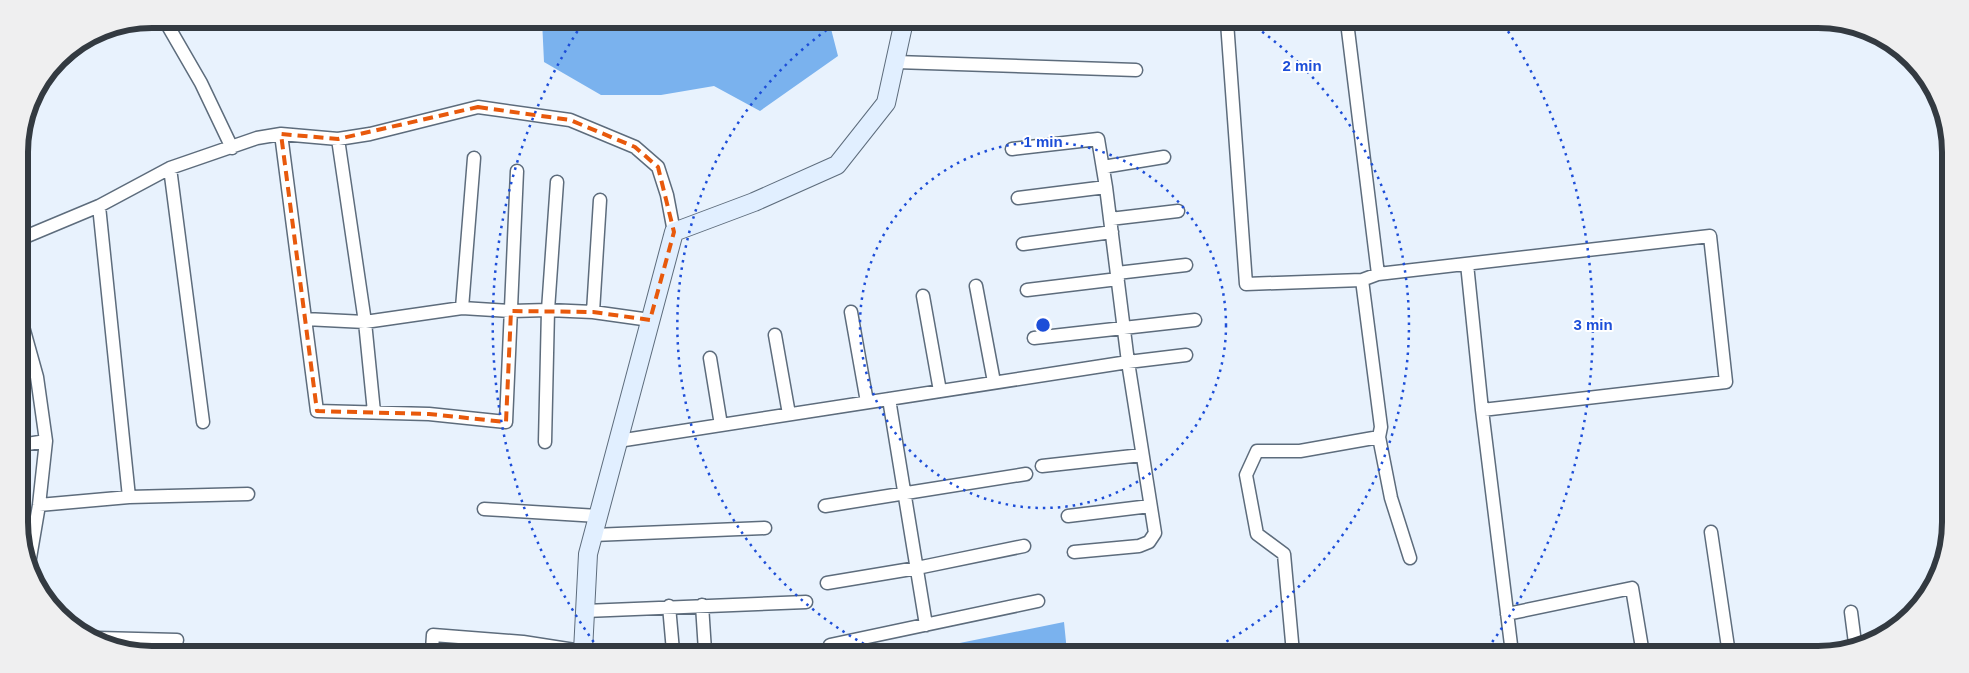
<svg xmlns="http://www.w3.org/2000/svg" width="1969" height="673" viewBox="0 0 1969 673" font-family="Helvetica,sans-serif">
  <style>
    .water { fill: #7ab2ee }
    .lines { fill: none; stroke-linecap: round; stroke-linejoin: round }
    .street-casing { stroke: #5d6c7c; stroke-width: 15 }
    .secondary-casing { stroke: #5d6c7c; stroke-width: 20 }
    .street { stroke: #fff; stroke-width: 12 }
    .secondary { stroke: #e1efff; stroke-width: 18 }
    .marked { fill: none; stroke: #e8590c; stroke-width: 4; stroke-dasharray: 10 6; stroke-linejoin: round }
    .ring { fill: none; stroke: #1d4ed8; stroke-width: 2.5; stroke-dasharray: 2.5 5 }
    .rim { fill: none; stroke: #333a41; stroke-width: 6 }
    .centre { fill: #1d4ed8; stroke: #fff; stroke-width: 2.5 }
    .ring-label { font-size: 15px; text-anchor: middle; font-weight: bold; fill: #1d4ed8; stroke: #fff; stroke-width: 4; stroke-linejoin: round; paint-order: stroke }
  </style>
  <rect width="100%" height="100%" fill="#e8f2fd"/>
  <path class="water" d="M 542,20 L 829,21 L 838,56 L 760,111 L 714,86 L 661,95 L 601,95 L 544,62 Z
    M 1064,622 L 1067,652 L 915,652 Z"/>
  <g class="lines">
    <g class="street-casing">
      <path id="street" d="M 164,19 L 201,83 L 232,148
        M 1139,21 L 1139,22
        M 1227,22 L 1246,284 L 1362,280 L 1378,274
        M 1347,22 L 1378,274 L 1710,236 L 1726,382 L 1482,410
        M 896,62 L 1136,70
        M 47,73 L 85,40
        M 281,134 L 317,411 L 429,414 L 506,422 L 517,171
        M 338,139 L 365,322 L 374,412
        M 1012,149 L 1098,139 L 1106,187 L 1128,362 L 1155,533 L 1149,542 L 1139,546 L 1074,552
        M 474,158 L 462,308 L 511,311 L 548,310 L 593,312 L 650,320
        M 1103,167 L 1164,157
        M 170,168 L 203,422
        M 1018,198 L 1106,187
        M 99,206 L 129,497
        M 1110,219 L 1178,211
        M 20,239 L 99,206 L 170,168 L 257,138 L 281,134 L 338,139 L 370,134 L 478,107 L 570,120 L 635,147 L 658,167 L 667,195 L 674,232
        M 1023,244 L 1112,232
        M 1467,264 L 1482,410 L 1512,653
        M 1117,273 L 1186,265
        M 1362,280 L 1381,427 L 1379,437 L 1391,498 L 1410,558
        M 976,286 L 994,382
        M 1027,290 L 1118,279
        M 923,296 L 940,391
        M 593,312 L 600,200
        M 851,312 L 867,402
        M 20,316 L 37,377 L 46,441 L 39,505 L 29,564
        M 305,319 L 365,322 L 462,308
        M 775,335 L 789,414
        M 1034,338 L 1195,320
        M 710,358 L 721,425
        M 889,399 L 926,625
        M 618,441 L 1128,362 L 1186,355
        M 545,442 L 548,310 L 557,182
        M 21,445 L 46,441
        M 1042,466 L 1142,455
        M 39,505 L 129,497 L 248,494
        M 825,506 L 1026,474
        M 484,509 L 598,516
        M 1068,516 L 1150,506
        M 1711,532 L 1729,654
        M 593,535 L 765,528
        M 827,583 L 917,568 L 1024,546
        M 702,605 L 705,651
        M 669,606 L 673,651
        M 585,611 L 806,602
        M 1851,612 L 1855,643
        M 1507,614 L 1632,588 L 1643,654
        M 98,638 L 177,640
        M 830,645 L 1038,601
        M 432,650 L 433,635 L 523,642 L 581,651
        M 1293,653 L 1284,554 L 1257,534 L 1246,475 L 1257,451 L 1300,451 L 1379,437"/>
    </g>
    <g class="secondary-casing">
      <path id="secondary" d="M 583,651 L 588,554 L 674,232 L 754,202 L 837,165 L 886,103 L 904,21"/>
    </g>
    <use href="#street" class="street"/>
    <use href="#secondary" class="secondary"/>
  </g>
  <path class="marked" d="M 478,107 L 570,120 L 635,147 L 658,167 L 674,232 L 650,320 L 593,312 L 511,311 L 506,422 L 429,414 L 317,411 L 281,134 L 338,139 Z"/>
  <g class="ring">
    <circle cx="1043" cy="325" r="183"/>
    <path d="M877 651A366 366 0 0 1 838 22M1250 23A366 366 0 0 1 1209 651"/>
    <path d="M598 648A550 550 0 0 1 584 21M1504 25A550 550 0 0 1 1485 652"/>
  </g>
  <path d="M0 0H1969V673H0ZM152 28H1818A124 124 0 0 1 1942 152V522A124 124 0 0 1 1818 646H152A124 124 0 0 1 28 522V152A124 124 0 0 1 152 28Z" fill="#efeff0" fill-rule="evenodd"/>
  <path class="rim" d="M152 28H1818A124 124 0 0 1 1942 152V522A124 124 0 0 1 1818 646H152A124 124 0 0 1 28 522V152A124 124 0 0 1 152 28Z"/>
  <circle cx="1043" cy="325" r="8" class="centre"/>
  <g class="ring-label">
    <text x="1302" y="71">2 min</text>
    <text x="1043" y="147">1 min</text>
    <text x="1593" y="330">3 min</text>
  </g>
</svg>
